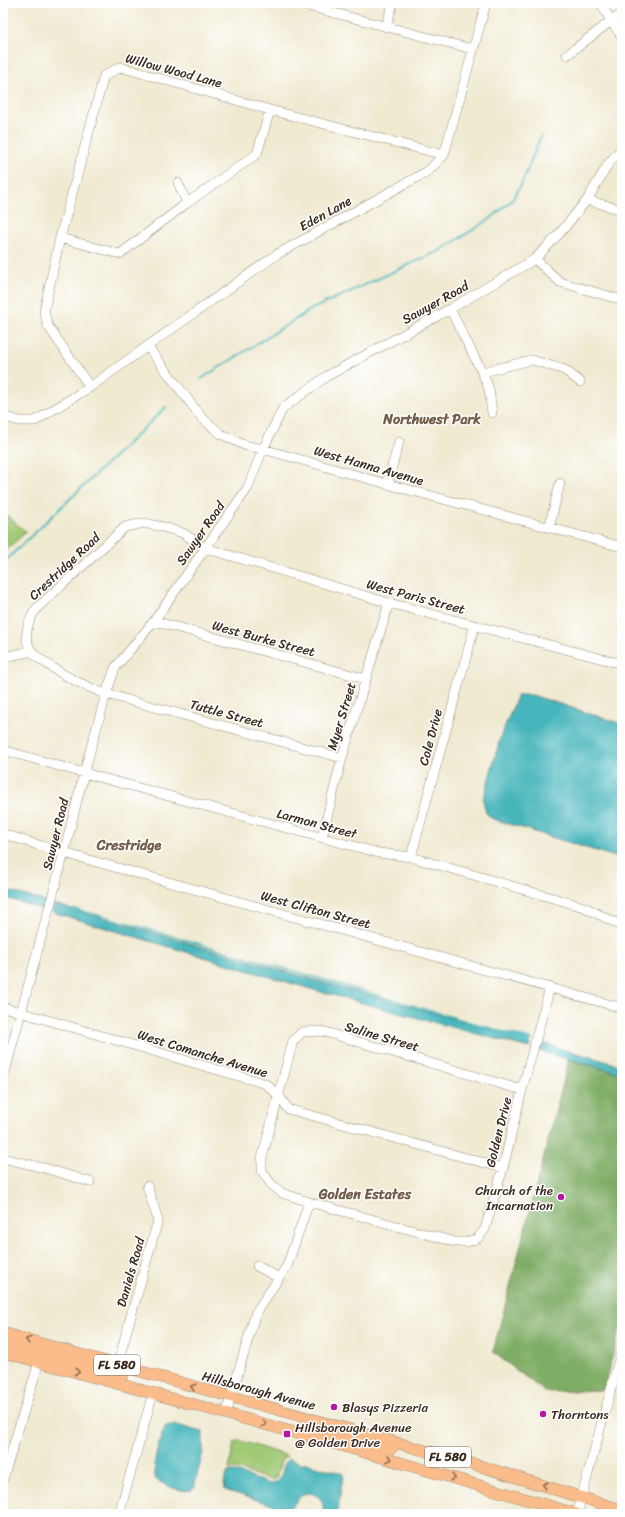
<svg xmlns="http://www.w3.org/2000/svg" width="625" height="1517" viewBox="0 0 625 1517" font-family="Sriracha,sans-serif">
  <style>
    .green { fill: #a0c975; stroke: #6e7a4a }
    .forest { fill: #80ad66; stroke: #5e6c42 }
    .water { fill: #46b6bc; stroke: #40706d }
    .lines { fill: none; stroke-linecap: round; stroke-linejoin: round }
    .stream { stroke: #46b6bc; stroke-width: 2 }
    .minor-casing { stroke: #968a78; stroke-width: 10 }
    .major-casing { stroke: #968a78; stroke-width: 12 }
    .minor { stroke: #fff; stroke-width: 9 }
    .major { stroke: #fabc8b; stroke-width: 11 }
    .oneway { stroke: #916c4f }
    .poi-dot { fill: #b5179e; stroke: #fff; stroke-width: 1.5 }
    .labels { text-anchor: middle; stroke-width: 3; stroke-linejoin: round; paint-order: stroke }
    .shield { fill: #fff; stroke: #766a62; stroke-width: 1 }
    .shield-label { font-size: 12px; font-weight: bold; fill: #3b2a1e }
    .street-label { font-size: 13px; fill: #3b2a1e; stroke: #fff }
    .poi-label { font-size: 13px; fill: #3b2a1e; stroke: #fff; text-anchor: start }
    .neighbourhood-label { font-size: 14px; font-weight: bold; fill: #745d49; stroke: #fff }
  </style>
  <rect width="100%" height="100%" fill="#fff"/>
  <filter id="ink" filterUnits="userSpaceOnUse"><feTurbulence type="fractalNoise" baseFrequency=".025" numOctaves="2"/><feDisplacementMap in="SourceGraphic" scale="8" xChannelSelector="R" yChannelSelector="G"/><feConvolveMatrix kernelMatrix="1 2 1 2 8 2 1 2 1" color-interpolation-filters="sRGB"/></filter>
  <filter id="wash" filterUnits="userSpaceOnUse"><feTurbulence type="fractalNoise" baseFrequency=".012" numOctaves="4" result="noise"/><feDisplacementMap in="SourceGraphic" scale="16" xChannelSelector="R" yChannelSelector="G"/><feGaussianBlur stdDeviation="0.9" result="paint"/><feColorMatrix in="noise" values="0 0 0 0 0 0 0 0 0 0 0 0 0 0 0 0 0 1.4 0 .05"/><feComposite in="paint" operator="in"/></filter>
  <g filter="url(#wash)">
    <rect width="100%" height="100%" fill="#f0ead1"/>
    <path class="green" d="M 3,512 L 26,532 L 3,553 Z
      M 239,1440 L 287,1456 L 281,1461 L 276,1478 L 271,1480 L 237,1469 L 229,1469 L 234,1443 Z"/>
    <path class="forest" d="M 567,1059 L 622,1074 L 622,1321 L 603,1390 L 545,1392 L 493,1352 L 568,1064 Z"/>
    <path class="water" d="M 518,695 L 532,695 L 622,724 L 622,859 L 493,819 L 486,813 L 483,800 L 501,735 Z
      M 3,889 L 47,902 L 45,910 L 3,897 Z
      M 54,904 L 322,982 L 531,1040 L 529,1048 L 314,990 L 52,912 Z
      M 538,1042 L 622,1066 L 622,1074 L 536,1050 Z
      M 169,1425 L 176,1425 L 203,1432 L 203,1452 L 195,1483 L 195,1487 L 192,1490 C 180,1493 166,1485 156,1480 C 151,1466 159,1440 165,1427 Z
      M 289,1459 L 300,1463 L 307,1463 L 315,1466 L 342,1473 L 344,1477 C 339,1489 341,1502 336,1514 L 322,1514 C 324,1510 323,1507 322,1502 C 319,1494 308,1490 301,1496 C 295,1501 294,1508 285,1509 L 225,1490 L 224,1482 L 228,1472 L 236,1472 L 270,1484 C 280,1483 283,1472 284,1463 Z"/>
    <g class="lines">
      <path class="stream" d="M 201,379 L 312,309 L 441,250 L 490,219 L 512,200 L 522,183 L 541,136
        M 3,563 L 166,407
        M 73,909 L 106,917 L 532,1040"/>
    </g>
  </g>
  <g filter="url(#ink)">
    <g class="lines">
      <g class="minor-casing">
        <path id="minor" d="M 5,3 L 6,3
          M 296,3 L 472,49
          M 601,3 L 611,21 L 622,37
          M 386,27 L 393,3
          M 567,55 L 611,21 L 622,14
          M 178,183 L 187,203
          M 587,200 L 622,210
          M 60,238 L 120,254 L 187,203 L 257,154 L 270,110
          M 535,259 L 560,282 L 622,300
          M 450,309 L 482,372 L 489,389 L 492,413
          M 147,346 L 202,418 L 221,434 L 244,445 L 263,449 L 387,484 L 622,547
          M 482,372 L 532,360 L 565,370 L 580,382
          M 90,387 L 48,326 L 44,311 L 60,238 L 104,76 L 120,67 L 270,110 L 444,155
          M 3,416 L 19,421 L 35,421 L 90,387 L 276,255 L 428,171 L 444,155 L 486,3
          M 387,484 L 399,442
          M 549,528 L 560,483
          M 154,621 L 366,679
          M 5,657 L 32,651
          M 3,750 L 84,773 L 379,853 L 411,857 L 584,907 L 622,926
          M 342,758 L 106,694 C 87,687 70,679 53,668 C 46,663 39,659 33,653 C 21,639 28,619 38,607 L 125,527 L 144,523 L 163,527 L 183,533 L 205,548 L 389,603 L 622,664
          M 3,834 L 64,853 L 622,1008
          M 322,837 L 342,758 L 389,603
          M 411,857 L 475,625
          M 3,1007 L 266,1084 L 279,1096 L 288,1109 L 503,1168
          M 3,1079 L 64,853 L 84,773 L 106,694 L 115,668 L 154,621 L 247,489 L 263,449 L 283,408 L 327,376 L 450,309 L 535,259 L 560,233 L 587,200 L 609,163 L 622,148
          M 522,1090 L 322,1031 L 302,1032 L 293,1041 L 262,1158 L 262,1171 L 271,1184 L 282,1193 L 309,1202 L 455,1242 L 467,1242 L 478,1238 L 485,1229 L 503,1168 L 522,1090 L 550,987
          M 3,1158 L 48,1169 L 90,1182
          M 257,1266 L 279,1278
          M 117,1366 L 158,1220 L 147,1186
          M 226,1414 L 256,1312 L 287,1266 L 309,1202
          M 3,1479 L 39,1362
          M 119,1514 L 153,1393
          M 577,1514 L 622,1349"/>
      </g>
      <g class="major-casing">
        <path id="major" d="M 3,1333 L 480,1466 L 622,1510
          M 3,1344 L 42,1354 L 55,1351
          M 3,1352 L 343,1446 L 577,1514
          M 41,1362 L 58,1358 L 123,1375
          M 321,1439 L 338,1436 L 389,1450 L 397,1443"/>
      </g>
      <use href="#minor" class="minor"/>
      <use href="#major" class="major"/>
    </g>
    <defs><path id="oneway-chevron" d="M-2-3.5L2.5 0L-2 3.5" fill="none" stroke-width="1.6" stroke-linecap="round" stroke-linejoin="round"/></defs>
    <g class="oneway">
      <use href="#oneway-chevron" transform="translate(28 1340) rotate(-164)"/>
      <use href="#oneway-chevron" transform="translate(77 1372) rotate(15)"/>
      <use href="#oneway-chevron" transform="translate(193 1387) rotate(-164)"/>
      <use href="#oneway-chevron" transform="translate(264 1424) rotate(16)"/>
      <use href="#oneway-chevron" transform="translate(389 1459) rotate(16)"/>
      <use href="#oneway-chevron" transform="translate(453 1478) rotate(16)"/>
      <use href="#oneway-chevron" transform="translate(545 1485) rotate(-162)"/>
    </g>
  </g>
  <g class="poi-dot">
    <circle cx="561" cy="1197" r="4"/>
    <circle cx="334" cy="1407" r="4"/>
    <circle cx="543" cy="1414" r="4"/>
    <rect x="283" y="1430" width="8" height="8" rx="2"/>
  </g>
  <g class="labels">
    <g class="shield">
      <rect x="94" y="1355" width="46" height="20" rx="3"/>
      <rect x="425" y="1447" width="46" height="20" rx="3"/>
    </g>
    <g class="shield-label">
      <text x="117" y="1369">FL 580</text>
      <text x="448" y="1461">FL 580</text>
    </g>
    <g class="street-label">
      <text transform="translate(174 70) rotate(15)" y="5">Willow Wood Lane</text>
      <text transform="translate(325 213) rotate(-29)" y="5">Eden Lane</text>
      <text transform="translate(435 302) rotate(-29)" y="5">Sawyer Road</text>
      <text transform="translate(369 465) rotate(16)" y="5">West Hanna Avenue</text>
      <text transform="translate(200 533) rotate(-55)" y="5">Sawyer Road</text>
      <text transform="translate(64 566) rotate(-43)" y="5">Crestridge Road</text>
      <text transform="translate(416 596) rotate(15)" y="5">West Paris Street</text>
      <text transform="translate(264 638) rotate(15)" y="5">West Burke Street</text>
      <text transform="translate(227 713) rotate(15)" y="5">Tuttle Street</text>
      <text transform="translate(341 716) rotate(-73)" y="5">Myer Street</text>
      <text transform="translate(430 737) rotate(-75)" y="5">Cole Drive</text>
      <text transform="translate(317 823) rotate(15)" y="5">Larmon Street</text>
      <text transform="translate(55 834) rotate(-76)" y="5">Sawyer Road</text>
      <text transform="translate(316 909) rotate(15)" y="5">West Clifton Street</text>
      <text transform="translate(382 1036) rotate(16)" y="5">Saline Street</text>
      <text transform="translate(203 1053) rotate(17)" y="5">West Comanche Avenue</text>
      <text transform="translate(498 1132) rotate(-76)" y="5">Golden Drive</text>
      <text transform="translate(130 1272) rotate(-74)" y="5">Daniels Road</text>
      <text transform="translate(259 1390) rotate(15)" y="5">Hillsborough Avenue</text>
    </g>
    <g class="poi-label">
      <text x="553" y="1195" text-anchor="end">Church of the<tspan x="553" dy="15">Incarnation</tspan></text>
      <text x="342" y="1412">Blasys Pizzeria</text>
      <text x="551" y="1419">Thorntons</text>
      <text x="295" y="1432">Hillsborough Avenue<tspan x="295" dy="15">@ Golden Drive</tspan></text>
    </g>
    <g class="neighbourhood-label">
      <text x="432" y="424">Northwest Park</text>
      <text x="129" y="850">Crestridge</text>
      <text x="365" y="1199">Golden Estates</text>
    </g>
  </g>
  <rect width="625" height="1517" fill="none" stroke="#fff" stroke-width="16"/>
</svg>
